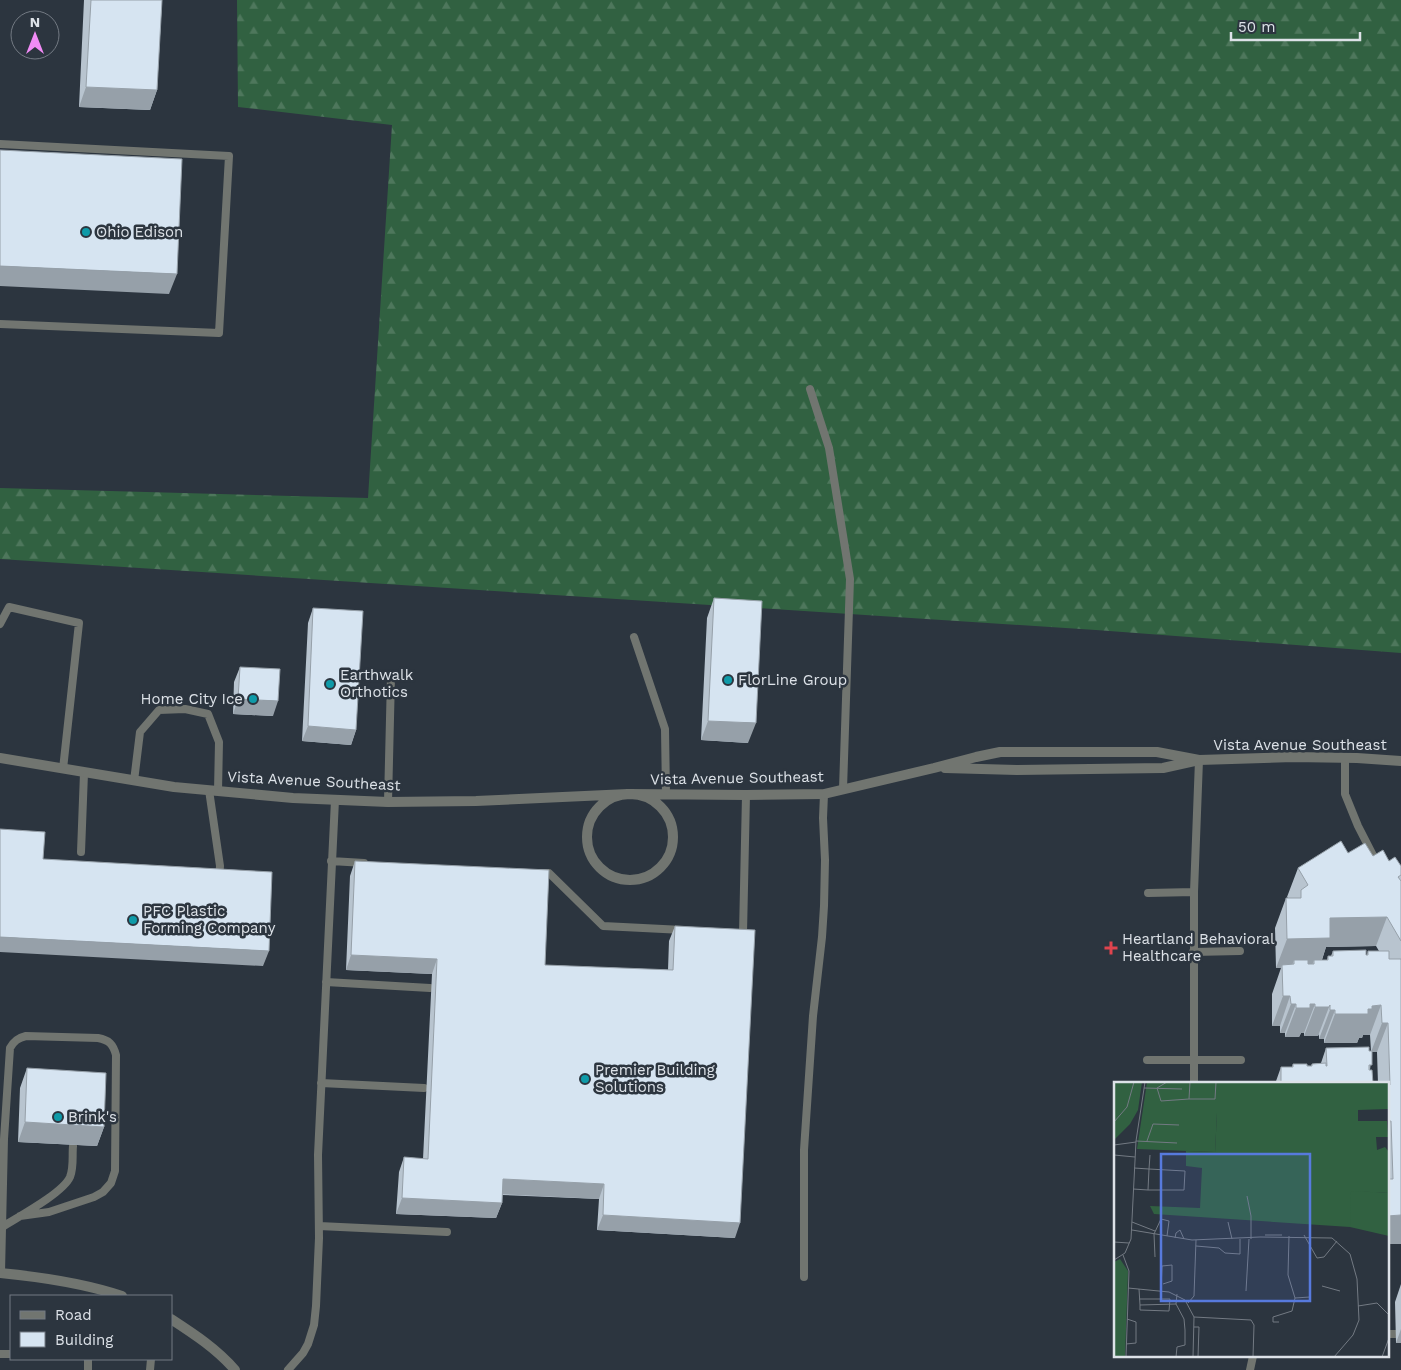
<svg xmlns="http://www.w3.org/2000/svg" width="1401" height="1370" viewBox="0 0 1401 1370" font-family="'Work Sans',sans-serif">
  <style>
    .forest { fill: url(#forest-firs) }
    .lines { fill: none; stroke-linecap: round; stroke-linejoin: round }
    .lane { stroke: #717570; stroke-width: 8 }
    .street { stroke: #717570; stroke-width: 10 }
    .wall { fill: #b8c4cf; fill-rule: evenodd }
    .shaded-wall { fill: #96a0a9 }
    .building { fill: #d6e4f1; stroke: #96a0a9 }
    .culture-dot { fill: #0f9aa8; stroke: #2c353f; stroke-width: 2 }
    .health-dot { fill: #e0444e; stroke: #2c353f; stroke-width: 2 }
    .labels { text-anchor: middle; stroke-width: 5; stroke-linejoin: round; paint-order: stroke }
    .poi-label { font-size: 15px; fill: #dde2e8; stroke: #2c353f; text-anchor: start }
    .street-label { font-size: 15px; fill: #dde2e8; stroke: #2c353f }
    .inset-road { fill: none; stroke: #737a83; stroke-width: 1 }
    .view { fill: #577add; fill-opacity: 0.15; stroke: #577add; stroke-width: 2.5 }
    .inset-edge { fill: none; stroke: #dde2e8; stroke-width: 2.5 }
  </style>
  <defs>
    <pattern id="forest-firs" width="22" height="20" patternUnits="userSpaceOnUse" patternTransform="scale(1.25)"><rect width="22" height="20" fill="#316141"/><path d="M5 1l3.5 6h-7zM16 11l3.5 6h-7z" fill="#4e775c"/></pattern>
  </defs>
  <rect width="100%" height="100%" fill="#2c353f"/>
  <path class="forest" d="M 237,0 L 1401,0 L 1401,653 L 1096,630 L 0,559 L 0,488 L 368,498 L 392,125 L 238,107 Z"/>
  <g class="lines">
    <path class="lane" d="M 0,144 L 229,156 L 219,333 L 0,324
      M 810,389 L 829,448 L 850,579 L 843,789
      M 0,624 L 9,607 L 79,623 L 63,769
      M 634,637 L 665,729 L 666,794
      M 1345,758 L 1345,794 L 1358,826 L 1378,865
      M 134,781 L 140,732 L 159,710 L 185,709 L 208,714 L 219,742 L 218,791
      M 209,790 L 220,866 L 219,878
      M 388,802 L 391,677
      M 81,852 L 84,773
      M 331,861 L 364,863
      M 541,873 L 549,873 L 603,926 L 683,930
      M 1148,893 L 1194,892
      M 737,933 L 743,933 L 746,795
      M 1193,952 L 1240,951
      M 326,982 L 430,988
      M 1147,1060 L 1241,1060
      M 321,1083 L 424,1088
      M 1194,1084 L 1194,892 L 1199,760
      M 319,1226 L 447,1232
      M 2,1227 C 18,1217 63,1193 70,1177 C 74,1167 72,1156 73,1146
      M 1,1273 L 4,1139 L 10,1048 C 14,1041 18,1038 26,1036 L 98,1038 C 109,1040 113,1044 116,1055 L 115,1171 L 111,1183 L 103,1192 L 94,1197 L 49,1212 L 20,1216
      M 804,1277 L 804,1150 L 813,1016 L 822,937 L 824,906 L 825,860 L 823,818 L 824,794
      M 1387,1334 L 1396,1334
      M 0,1354 L 11,1354
      M 88,1359 L 88,1370
      M 150,1370 L 151,1359
      M 288,1370 L 303,1353 L 308,1344 L 314,1325 L 316,1306 L 319,1238 L 318,1155 L 335,800
      M 1250,1370 L 1253,1356"/>
    <path class="street" d="M 0,758 L 174,787 L 293,798 L 388,802 L 476,801 L 628,794 L 746,795 L 824,794 L 934,768 L 976,757 L 1000,752 L 1157,752 L 1199,760
      M 945,768 L 1017,770 L 1163,768 L 1199,760 L 1293,757 L 1357,758 L 1401,761
      M587 837a43 43 0 1 1 86 0a43 43 0 1 1-86 0Z
      M 0,1273 C 42,1277 83,1283 122,1296
      M 171,1319 C 194,1334 217,1349 235,1370"/>
  </g>
  <path class="wall" d="M 84,0 L 162,0 L 157,90 L 150,110 L 79,107 Z
    M 714,598 L 748,743 L 701,740 L 707,618 Z
    M 313,608 L 356,730 L 351,745 L 302,741 L 308,623 Z
    M 240,667 L 273,716 L 233,714 L 234,682 Z
    M 1348,853 L 1373,856 L 1389,861 L 1401,866 L 1401,1244 L 1387,1244 L 1387,1084 L 1378,1084 L 1377,1052 L 1372,1052 L 1370,1070 L 1373,1084 L 1275,1084 L 1281,1067 L 1292,1067 L 1293,1064 L 1311,1066 L 1312,1064 L 1321,1063 L 1326,1048 L 1371,1051 L 1370,1035 L 1363,1035 L 1362,1038 L 1359,1038 L 1357,1043 L 1324,1043 L 1324,1039 L 1319,1039 L 1319,1034 L 1318,1036 L 1304,1036 L 1304,1033 L 1301,1033 L 1299,1037 L 1285,1037 L 1285,1033 L 1280,1033 L 1280,1026 L 1272,1026 L 1272,994 L 1281,968 L 1276,968 L 1275,928 L 1286,898 L 1288,898 L 1287,897 L 1298,868 ZM 1376,946 L 1379,951 L 1368,951 L 1367,955 L 1333,951 L 1331,956 L 1328,956 L 1327,960 L 1322,960 L 1326,947 Z
    M 355,861 L 545,965 L 668,970 L 669,941 L 675,926 L 735,1238 L 597,1230 L 599,1199 L 502,1195 L 502,1203 L 496,1218 L 396,1214 L 399,1172 L 404,1157 L 423,1159 L 432,974 L 346,970 L 350,876 Z
    M 27,1068 L 104,1127 L 97,1146 L 18,1142 L 20,1088 Z
    M 1401,1284 L 1401,1343 L 1396,1343 L 1395,1302 Z"/>
  <path class="shaded-wall" d="M 86,87 L 157,90 L 150,110 L 79,107 Z
    M 0,266 L 177,274 L 169,294 L 0,286 Z
    M 238,699 L 278,701 L 273,716 L 233,714 Z
    M 708,721 L 756,723 L 748,743 L 701,740 Z
    M 308,726 L 356,730 L 351,745 L 302,741 Z
    M 1387,917 L 1376,946 L 1326,947 L 1319,968 L 1314,964 L 1314,960 L 1311,968 L 1294,964 L 1294,960 L 1291,968 L 1282,965 L 1281,968 L 1276,968 L 1287,939 L 1330,918 Z
    M 0,937 L 269,951 L 263,966 L 0,952 Z
    M 351,955 L 437,959 L 432,974 L 346,970 Z
    M 1283,996 L 1290,996 L 1280,1026 L 1272,1026 Z
    M 1291,1004 L 1296,1004 L 1285,1033 L 1280,1033 Z
    M 1310,1004 L 1315,1004 L 1304,1033 L 1301,1033 L 1299,1037 L 1285,1037 L 1296,1008 Z
    M 1381,1005 L 1370,1035 L 1363,1035 L 1362,1038 L 1359,1038 L 1357,1043 L 1324,1043 L 1335,1014 L 1368,1009 L 1372,1006 Z
    M 1315,1007 L 1329,1007 L 1318,1036 L 1304,1036 Z
    M 1330,1010 L 1335,1010 L 1324,1039 L 1319,1039 Z
    M 1382,1023 L 1388,1023 L 1377,1052 L 1371,1052 Z
    M 1387,1121 L 1391,1121 L 1387,1132 Z
    M 25,1122 L 104,1127 L 97,1146 L 18,1142 Z
    M 503,1179 L 604,1184 L 599,1199 L 498,1194 Z
    M 402,1198 L 502,1203 L 496,1218 L 396,1214 Z
    M 603,1215 L 740,1223 L 735,1238 L 597,1230 Z
    M 1401,1215 L 1401,1244 L 1387,1244 L 1387,1216 Z
    M 1401,1329 L 1401,1343 L 1396,1343 Z"/>
  <path class="building" d="M 91,0 L 162,0 L 157,90 L 86,87 Z
    M 0,150 L 182,159 L 177,274 L 0,266 Z
    M 714,598 L 762,601 L 756,723 L 708,721 Z
    M 313,608 L 363,611 L 356,730 L 308,726 Z
    M 240,667 L 280,669 L 278,701 L 238,699 Z
    M 0,829 L 45,832 L 43,859 L 272,872 L 269,951 L 0,937 Z
    M 1341,841 L 1348,853 L 1365,843 L 1373,856 L 1383,850 L 1389,861 L 1395,857 L 1401,866 L 1401,875 L 1398,877 L 1401,881 L 1401,941 L 1387,917 L 1330,918 L 1330,938 L 1287,939 L 1286,898 L 1301,898 L 1301,890 L 1308,885 L 1298,868 Z
    M 355,861 L 549,870 L 545,965 L 673,970 L 675,926 L 755,930 L 740,1223 L 603,1215 L 604,1184 L 503,1179 L 502,1203 L 402,1198 L 404,1157 L 428,1159 L 437,959 L 351,955 Z
    M 1366,950 L 1366,955 L 1368,955 L 1368,951 L 1389,951 L 1389,959 L 1401,959 L 1401,1215 L 1387,1216 L 1387,1179 L 1393,1179 L 1391,1121 L 1387,1121 L 1387,1085 L 1390,1085 L 1388,1023 L 1382,1023 L 1381,1005 L 1372,1006 L 1372,1009 L 1368,1009 L 1368,1014 L 1335,1014 L 1335,1010 L 1330,1010 L 1330,1005 L 1329,1007 L 1315,1007 L 1315,1004 L 1310,1004 L 1310,1008 L 1296,1008 L 1296,1004 L 1291,1004 L 1290,996 L 1283,996 L 1282,965 L 1294,964 L 1294,960 L 1308,960 L 1308,964 L 1314,964 L 1314,960 L 1328,960 L 1328,956 L 1333,956 L 1333,951 Z
    M 1369,1047 L 1369,1051 L 1372,1051 L 1372,1065 L 1369,1065 L 1369,1070 L 1372,1070 L 1373,1084 L 1281,1084 L 1281,1067 L 1293,1067 L 1293,1064 L 1307,1064 L 1307,1066 L 1312,1066 L 1312,1064 L 1326,1063 L 1326,1066 L 1327,1066 L 1326,1048 Z
    M 27,1068 L 106,1073 L 104,1127 L 25,1122 Z"/>
  <g class="culture-dot">
    <circle cx="86" cy="232" r="5"/>
    <circle cx="728" cy="680" r="5"/>
    <circle cx="330" cy="684" r="5"/>
    <circle cx="253" cy="699" r="5"/>
    <circle cx="133" cy="920" r="5"/>
    <circle cx="585" cy="1079" r="5"/>
    <circle cx="58" cy="1117" r="5"/>
  </g>
  <path class="health-dot" d="M1108.5 940.5h5v5h5v5h-5v5h-5v-5h-5v-5h5z"/>
  <g class="labels">
    <g class="poi-label">
      <text x="96" y="237">Ohio Edison</text>
      <text x="340" y="680">Earthwalk<tspan x="340" dy="17">Orthotics</tspan></text>
      <text x="738" y="685">FlorLine Group</text>
      <text x="243" y="704" text-anchor="end">Home City Ice</text>
      <text x="143" y="916">PFC Plastic<tspan x="143" dy="17">Forming Company</tspan></text>
      <text x="1122" y="944">Heartland Behavioral<tspan x="1122" dy="17">Healthcare</tspan></text>
      <text x="595" y="1075">Premier Building<tspan x="595" dy="17">Solutions</tspan></text>
      <text x="68" y="1122">Brink's</text>
    </g>
    <g class="street-label">
      <text x="1300" y="750">Vista Avenue Southeast</text>
      <text transform="translate(737 778) rotate(-1)" y="5">Vista Avenue Southeast</text>
      <text transform="translate(314 781) rotate(3)" y="5">Vista Avenue Southeast</text>
    </g>
  </g>
  <g transform="translate(1114 1082)">
    <rect width="275" height="275" fill="#2c353f"/>
    <path d="M 236,108 L 275,111 L 275,154 L 236,145 Z" fill="#316141"/>
    <path d="M 123,0 L 275,0 L 274,27 L 244,28 L 244,39 L 273,39 L 274,55 L 262,55 L 263,68 L 271,65 L 275,70 L 275,111 L 237,109 L 236,145 L 40,132 L 36,124 L 86,126 L 88,86 L 72,84 L 72,69 L 101,70 L 103,30 L 122,31 Z" fill="#316141"/>
    <path d="M 0,0 L 28,0 L 24,28 L 16,42 L 0,58 ZM 33,0 L 123,0 L 123,31 L 103,31 L 101,70 L 23,67 Z" fill="#316141"/>
    <path d="M 6,177 L 14,189 L 11,275 L 0,275 L 0,180 Z" fill="#316141"/>
    <path class="inset-road" d="M 53,0 L 43,6 L 47,19 L 75,17 L 76,0M 30,6 L 68,7M 75,17 L 101,17 L 102,0M 0,40 L 13,25 L 20,0M 22,59 L 63,61M 33,59 L 39,42 L 65,43M 0,63 L 22,60M 0,73 L 21,75M 19,107 L 34,108 L 35,87 L 20,86M 34,108 L 70,108 L 71,89 L 35,87 L 36,73M 133,114 L 137,134 L 137,157M 18,140 L 41,149M 114,140 L 118,157M 18,148 L 78,158 L 146,155M 151,153 L 168,153M 190,153 L 203,176 L 210,175 L 223,159M 175,154 L 174,193 L 181,216M 146,155 L 218,156 L 236,172 L 243,197 L 245,238 L 239,253 L 220,275M 61,156 L 62,151 L 66,148 L 70,157M 0,160 L 15,161M 82,164 L 105,166 L 111,171 L 126,172 L 126,157M 9,173 L 15,189 L 12,275M 41,175 L 40,152 L 47,137 L 55,139 L 53,154M 0,178 L 11,171 L 17,157 L 22,59 L 31,0M 208,204 L 226,209M 14,206 L 55,210 L 71,218 L 80,235 L 79,275M 25,207 L 26,223 L 62,222 L 63,212M 47,208 L 48,184 L 58,183 L 58,199 L 49,202M 132,209 L 135,157M 25,217 L 56,217 L 55,229 L 26,228 L 26,223M 74,221 L 80,214 L 82,158M 244,224 L 263,221 L 275,233M 80,235 L 137,238 L 140,243 L 139,275M 165,240 L 159,240 L 159,235 L 178,229 L 181,216 L 196,215M 80,245 L 85,245 L 84,275M 12,262 L 22,261 L 22,240 L 13,237M 62,275 L 63,265 L 71,263 L 71,248 L 70,237 L 62,222M 268,275 L 275,256"/>
    <path class="view" d="M 47,72 L 196,72 L 196,219 L 47,219 Z"/>
    <rect width="275" height="275" class="inset-edge"/>
  </g>
  <rect x="10" y="1295" width="162" height="65" fill="#2c353f" stroke="#737a83"/>
  <rect x="20" y="1311" width="25" height="8" fill="#717570" stroke="#737a83"/>
  <text x="55" y="1320" font-size="15" fill="#dde2e8">Road</text>
  <rect x="20" y="1332" width="25" height="15" fill="#d6e4f1" stroke="#737a83"/>
  <text x="55" y="1345" font-size="15" fill="#dde2e8">Building</text>
  <g transform="translate(35 35)"><circle r="24" fill="#2c353f" stroke="#737a83"/>
  <path d="M0-4L9 19L0 12L-9 19Z" fill="#f18bf5"/>
  <text y="-8" font-size="14" font-weight="bold" text-anchor="middle" fill="#dde2e8">N</text>
  </g>
  <path d="M1231 32v8h129v-8" fill="none" stroke="#dde2e8" stroke-width="2.5"/>
  <text x="1238" y="32" font-size="15" fill="#dde2e8" stroke="#2c353f" stroke-width="4" paint-order="stroke">50 m</text>
</svg>
